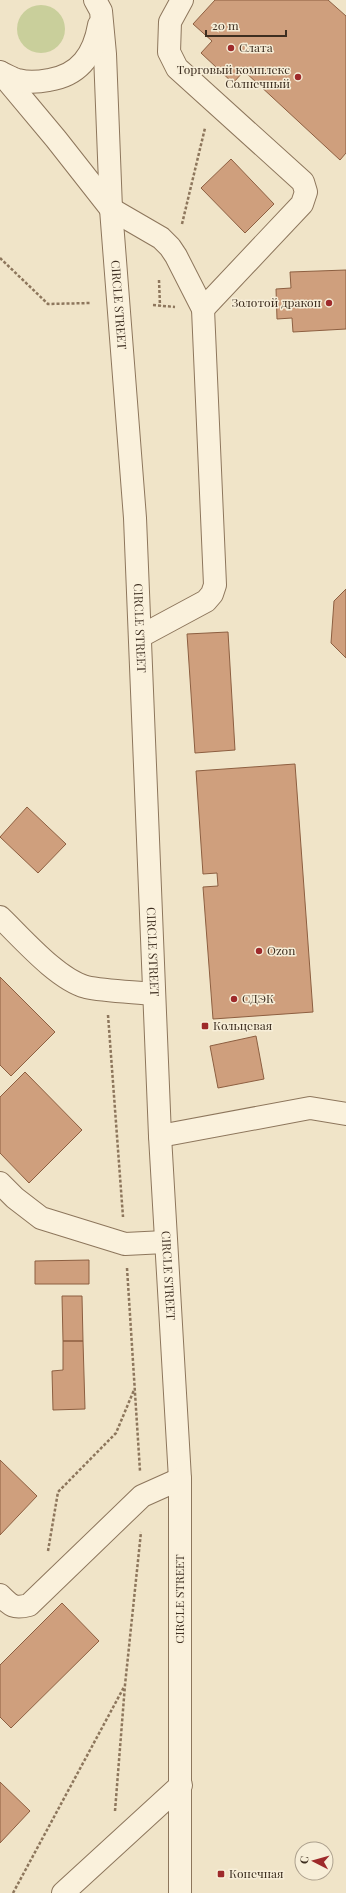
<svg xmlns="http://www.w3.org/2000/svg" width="346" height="1893" viewBox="0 0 346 1893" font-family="'Playfair Display',serif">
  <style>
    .green { fill: #c9cf9b }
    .building { fill: #cf9f7d; stroke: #8d5f41 }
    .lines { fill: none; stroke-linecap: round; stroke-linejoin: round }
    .minor-casing { stroke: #8d765c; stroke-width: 24 }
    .path { stroke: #8d765c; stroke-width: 2.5; stroke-dasharray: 3 2; stroke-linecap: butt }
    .minor { stroke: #faf1dc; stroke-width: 22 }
    .poi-dot { fill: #9e2a2b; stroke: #f7eed8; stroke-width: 1.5 }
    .labels { text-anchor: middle; stroke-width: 3; stroke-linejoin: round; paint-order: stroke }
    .poi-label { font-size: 12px; fill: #3d2e20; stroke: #f7eed8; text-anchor: start }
    .street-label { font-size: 12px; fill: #3d2e20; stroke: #f7eed8 }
  </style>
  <rect width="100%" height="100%" fill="#f0e4c8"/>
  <path class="green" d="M17 29a24 24 0 1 1 48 0a24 24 0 1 1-48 0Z"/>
  <path class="building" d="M 215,0 L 328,0 L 346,16 L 346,153 L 340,160 L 244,71 L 233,83 L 201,53 L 212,41 L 193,24 Z
    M 231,159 L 274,204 L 245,233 L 201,188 Z
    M 346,270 L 346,329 L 293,332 L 292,318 L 277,319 L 276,289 L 291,288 L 290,272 Z
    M 346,589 L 346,658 L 331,643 L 334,601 Z
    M 228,632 L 235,750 L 195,753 L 187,634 Z
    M 295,764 L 313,1012 L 213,1019 L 203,887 L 218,886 L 217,873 L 203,874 L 196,771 Z
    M 27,807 L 66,844 L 38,873 L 0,837 Z
    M 0,977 L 55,1032 L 11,1076 L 0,1065 Z
    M 256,1036 L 264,1079 L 218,1088 L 210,1046 Z
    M 25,1072 L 82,1130 L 29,1183 L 0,1153 L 0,1097 Z
    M 89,1260 L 89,1284 L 35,1284 L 35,1261 Z
    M 62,1296 L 82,1296 L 83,1341 L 63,1341 Z
    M 63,1341 L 83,1341 L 85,1409 L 53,1410 L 52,1371 L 63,1370 Z
    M 0,1460 L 37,1496 L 0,1535 Z
    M 62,1603 L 99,1641 L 11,1728 L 0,1717 L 0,1665 Z
    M 0,1782 L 30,1811 L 0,1843 Z"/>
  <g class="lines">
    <g class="minor-casing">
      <g id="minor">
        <path id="s1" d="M 95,0 L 101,11 L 105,54 L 111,209 L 135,518 L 160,1136 L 180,1479 L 180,1893"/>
        <path d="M 182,0 L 170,22 L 169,52 L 177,68 L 303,182 L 306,192 L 302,204 L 203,309"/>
        <path d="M 0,72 L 56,139 L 111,209 L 161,238 L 170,247 L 176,256 L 203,309 L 215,585 L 212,594 L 206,601 L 141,636"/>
        <path d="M 1,73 C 7,75 12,79 18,80 C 28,83 39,82 49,80 C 80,75 94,54 99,25"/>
        <path d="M 0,917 C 22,938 57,979 86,987 C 104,991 134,992 153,994"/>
        <path d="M 160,1136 L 310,1108 L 346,1114"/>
        <path d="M 0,1183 L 15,1198 L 41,1218 L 125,1244 L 165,1242"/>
        <path d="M 0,1595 C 11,1606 14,1609 29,1605 L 142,1496 L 180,1479"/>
        <path d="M 63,1893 L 181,1785"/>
      </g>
    </g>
    <path class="path" d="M 182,224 L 205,128
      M 0,258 L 48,304 L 91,303
      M 159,280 L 160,306
      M 153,305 L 175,307
      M 108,1015 L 123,1217
      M 127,1268 L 140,1471
      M 48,1551 L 58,1492 L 116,1433 L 134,1390
      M 115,1811 L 125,1685 L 141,1532
      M 13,1893 L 124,1687"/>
    <use href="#minor" class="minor"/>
  </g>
  <g class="poi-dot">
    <circle cx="231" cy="48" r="4"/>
    <circle cx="298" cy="77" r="4"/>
    <circle cx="329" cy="303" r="4"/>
    <circle cx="259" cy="951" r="4"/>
    <circle cx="234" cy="999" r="4"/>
    <rect x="201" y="1022" width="8" height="8" rx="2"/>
    <rect x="217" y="1870" width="8" height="8" rx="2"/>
  </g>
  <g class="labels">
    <g class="poi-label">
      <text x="239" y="52">Слата</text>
      <text x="290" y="74" text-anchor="end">Торговый комплекс<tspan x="290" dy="14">Солнечный</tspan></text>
      <text x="321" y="307" text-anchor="end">Золотой дракон</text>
      <text x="267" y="955">Ozon</text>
      <text x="242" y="1003">СДЭК</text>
      <text x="213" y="1030">Кольцевая</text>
      <text x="229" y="1878">Конечная</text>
    </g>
    <g class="street-label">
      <text dy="4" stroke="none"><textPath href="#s1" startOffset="307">CIRCLE STREET</textPath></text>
      <text dy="4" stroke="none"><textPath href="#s1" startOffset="631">CIRCLE STREET</textPath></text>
      <text dy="4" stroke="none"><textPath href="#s1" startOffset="955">CIRCLE STREET</textPath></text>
      <text dy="4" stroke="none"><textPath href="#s1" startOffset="1279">CIRCLE STREET</textPath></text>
      <text transform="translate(180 1599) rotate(-90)" y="4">CIRCLE STREET</text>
    </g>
  </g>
  <g transform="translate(314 1861) rotate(276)"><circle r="19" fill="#f7eed8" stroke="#ada18e"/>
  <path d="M0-3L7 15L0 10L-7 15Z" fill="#9e2a2b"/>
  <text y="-6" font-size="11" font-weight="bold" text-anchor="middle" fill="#3d2e20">С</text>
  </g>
  <path d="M206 30v6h80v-6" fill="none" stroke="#3d2e20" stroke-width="2"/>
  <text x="212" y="30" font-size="12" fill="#3d2e20" stroke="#f7eed8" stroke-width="3" paint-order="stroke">20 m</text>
</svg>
